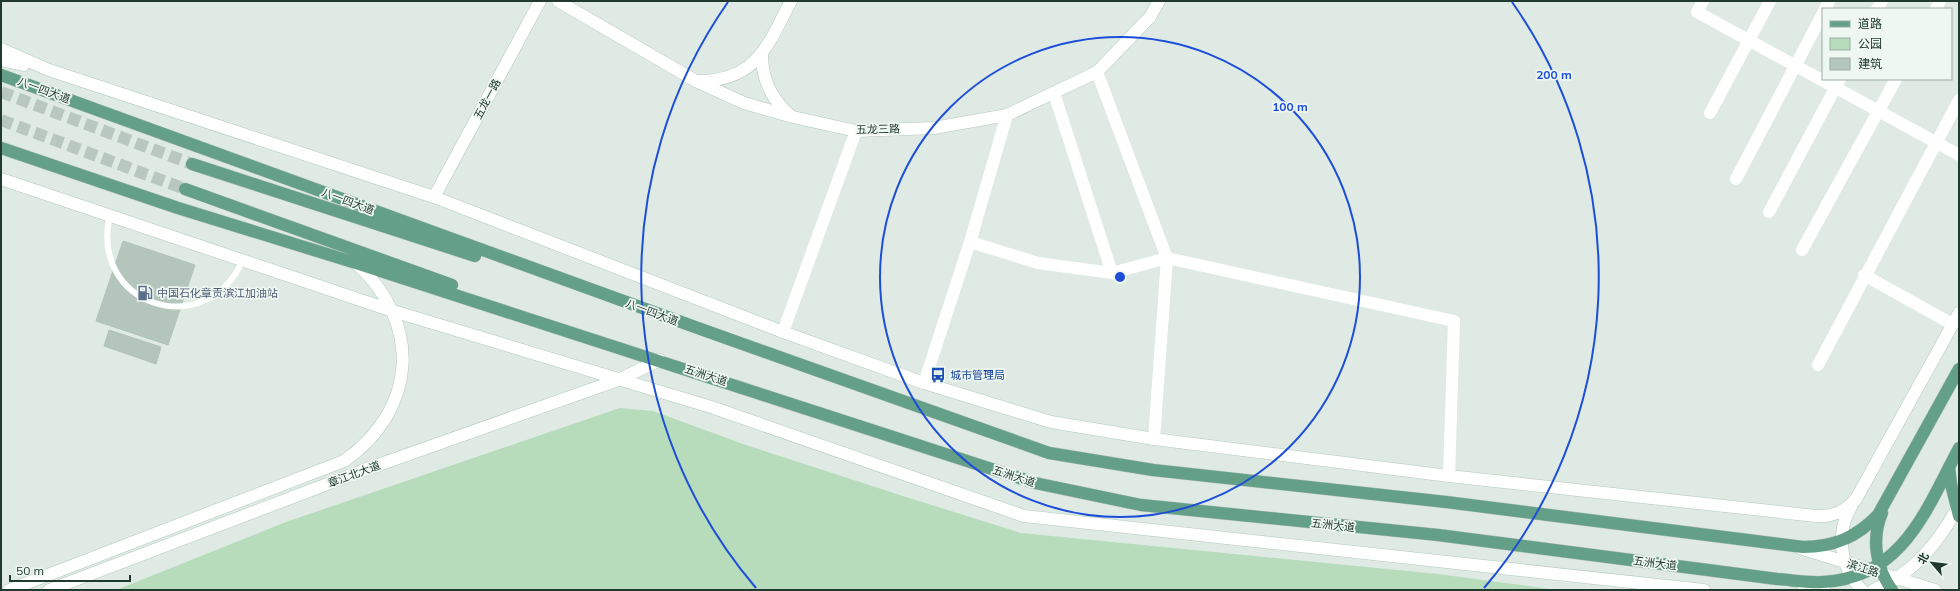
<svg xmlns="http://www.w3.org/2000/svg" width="1960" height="591" viewBox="0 0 1960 591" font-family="Mulish,'Noto Sans SC',sans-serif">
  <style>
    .green { fill: #b7dcbb }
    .building { fill: #b4c5bc; stroke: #b1c3b9 }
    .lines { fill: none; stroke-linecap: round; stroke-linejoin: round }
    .primary-tunnel { stroke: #b8c7bf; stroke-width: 12; stroke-dasharray: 12 6; stroke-linecap: butt }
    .secondary-casing { stroke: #b2cabd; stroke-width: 13 }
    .primary-casing { stroke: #bcc4c1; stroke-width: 13 }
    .lane { stroke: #fff; stroke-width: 6 }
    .street { stroke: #fff; stroke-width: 12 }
    .secondary { stroke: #fff; stroke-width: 12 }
    .primary { stroke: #63a087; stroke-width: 12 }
    .ring { fill: none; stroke: #1d4ed8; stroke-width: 2 }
    .labels { text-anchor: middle; stroke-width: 3.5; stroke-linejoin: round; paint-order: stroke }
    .street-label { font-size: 11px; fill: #203a2f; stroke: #eff7f2 }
    .service-label { font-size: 11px; fill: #4e5e75; stroke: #eff7f2; text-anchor: start }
    .transit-label { font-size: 11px; fill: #164399; stroke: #eff7f2; text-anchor: start }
    .centre { fill: #1d4ed8; stroke: #eff7f2; stroke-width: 2 }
    .ring-label { font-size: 12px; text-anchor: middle; font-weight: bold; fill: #1d4ed8; stroke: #eff7f2; stroke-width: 3.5; stroke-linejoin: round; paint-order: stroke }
  </style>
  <rect width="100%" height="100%" fill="#deeae3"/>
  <path class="green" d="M 620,408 L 653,411 L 743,444 L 906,497 L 1021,533 L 1438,574 L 1557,590 L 116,590 L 286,522 Z"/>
  <path class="building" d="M 123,241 L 195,265 L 168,345 L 96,321 Z
    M 109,330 L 161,347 L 156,364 L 104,346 Z"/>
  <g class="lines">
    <path class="primary-tunnel" d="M 1,92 L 192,164
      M 1,120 L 185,189"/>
    <g class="secondary-casing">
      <path id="secondary" d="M 558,1 L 696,81 L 744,103 L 793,117 L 856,131 L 934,128 L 1007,115 L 1097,72 L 1150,17 L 1159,1
        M 1,49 L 49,70 L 434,197 L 783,332 L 924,383 L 1051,422 L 1154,439 L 1449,476 L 1816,516 C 1833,517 1845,512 1856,499 L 1959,313
        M 762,55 C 762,79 771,99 790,115
        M 1,60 L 24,65
        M 698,81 C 757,81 767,46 791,1
        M 1,179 L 393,311 L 711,407 L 1024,516 L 1704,590
        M 434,197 L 540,1
        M 1852,505 C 1835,532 1840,568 1862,590
        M 1800,548 L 1935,590
        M 1802,584 L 1824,590
        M 9,590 L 344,461 C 418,409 422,323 356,263
        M 49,590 L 364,470 L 618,380 L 660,360
        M 1873,590 C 1913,575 1939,542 1959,505"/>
    </g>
    <g class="primary-casing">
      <path id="primary" d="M 1,75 L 695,327 L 1049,453 L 1153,470 L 1446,502 L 1803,547 C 1834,547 1857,537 1878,515 L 1959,369
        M 1,148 L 178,208 L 356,263 L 1035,483 L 1141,505 L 1438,535 L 1777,579 C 1792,580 1808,583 1823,582 C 1903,578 1927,508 1959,448
        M 192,164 L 475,256
        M 185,189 L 452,285
        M 1949,467 L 1951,484 L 1959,516
        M 1882,513 C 1871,539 1876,568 1892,590"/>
    </g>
    <path class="lane" d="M 110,215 C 88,305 205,344 243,260"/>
    <path class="street" d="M 1703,1 L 1697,12 L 1959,155
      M 1825,9 L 1829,1
      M 1877,9 L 1882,1
      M 1936,9 L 1940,1
      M 1097,72 L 1167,258 L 1154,439
      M 1054,93 L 1112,273
      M 1710,113 L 1770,1
      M 1736,179 L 1823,13
      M 1769,212 L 1840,79
      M 970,242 L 1038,263 L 1112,273 L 1167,258 L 1454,321 L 1449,476
      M 1802,250 L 1896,79
      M 1864,275 L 1952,324
      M 783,332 L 856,131
      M 1818,365 L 1959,100
      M 924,383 L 970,242 L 1007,115"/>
    <use href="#secondary" class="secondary"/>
    <use href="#primary" class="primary"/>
  </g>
  <g class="ring">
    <circle cx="1120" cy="277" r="240"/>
    <path d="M756 588A479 479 0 0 1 728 2M1512 2A479 479 0 0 1 1484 588"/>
  </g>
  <defs>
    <g id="fuel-bare" transform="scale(1.2)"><path d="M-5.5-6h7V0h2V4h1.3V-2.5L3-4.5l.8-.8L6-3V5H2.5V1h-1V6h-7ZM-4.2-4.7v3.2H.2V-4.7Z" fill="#5c6f8a" stroke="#eff7f2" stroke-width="2.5" paint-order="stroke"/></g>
    <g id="bus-bare" transform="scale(1.2)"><path d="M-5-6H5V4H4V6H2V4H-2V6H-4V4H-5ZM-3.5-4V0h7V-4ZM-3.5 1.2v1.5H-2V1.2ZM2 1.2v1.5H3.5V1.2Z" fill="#1a4fb4" stroke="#eff7f2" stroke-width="2.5" paint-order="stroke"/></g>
  </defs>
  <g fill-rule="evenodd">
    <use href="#fuel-bare" x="145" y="293"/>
    <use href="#bus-bare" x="938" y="375"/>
  </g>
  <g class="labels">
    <g class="street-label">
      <text transform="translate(44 90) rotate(20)" y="4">八一四大道</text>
      <text transform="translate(487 99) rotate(-62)" y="4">五龙一路</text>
      <text transform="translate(878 129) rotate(-1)" y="4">五龙三路</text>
      <text transform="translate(348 201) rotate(20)" y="4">八一四大道</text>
      <text transform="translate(652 312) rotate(20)" y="4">八一四大道</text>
      <text transform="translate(706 375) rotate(18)" y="4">五洲大道</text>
      <text transform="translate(354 474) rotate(-20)" y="4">章江北大道</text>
      <text transform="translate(1014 476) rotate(18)" y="4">五洲大道</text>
      <text transform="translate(1333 525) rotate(6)" y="4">五洲大道</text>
      <text transform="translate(1655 563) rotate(7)" y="4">五洲大道</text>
      <text transform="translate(1863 568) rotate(18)" y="4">滨江路</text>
    </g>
    <g class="service-label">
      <text x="157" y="297">中国石化章贡滨江加油站</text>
    </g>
    <g class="transit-label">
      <text x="950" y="379">城市管理局</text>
    </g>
  </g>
  <circle cx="1120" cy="277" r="6" class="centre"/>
  <g class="ring-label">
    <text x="1554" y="79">200 m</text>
    <text x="1290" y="111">100 m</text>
  </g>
  <rect width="1960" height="591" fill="none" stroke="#203a2f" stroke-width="4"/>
  <rect x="1822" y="8" width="130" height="72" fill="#eff7f2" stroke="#9caba4"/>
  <rect x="1830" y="21" width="20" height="6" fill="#63a087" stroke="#9caba4"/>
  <text x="1858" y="28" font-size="12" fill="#203a2f">道路</text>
  <rect x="1830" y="38" width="20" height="12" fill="#b7dcbb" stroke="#9caba4"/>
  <text x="1858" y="48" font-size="12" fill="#203a2f">公园</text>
  <rect x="1830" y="58" width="20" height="12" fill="#b4c5bc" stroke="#9caba4"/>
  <text x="1858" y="68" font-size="12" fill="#203a2f">建筑</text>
  <g transform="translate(1932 563) rotate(298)" stroke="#eff7f2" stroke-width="3" paint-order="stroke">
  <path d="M0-3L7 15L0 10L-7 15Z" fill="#203a2f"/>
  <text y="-6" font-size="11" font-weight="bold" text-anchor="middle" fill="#203a2f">北</text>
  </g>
  <path d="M10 575v6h120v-6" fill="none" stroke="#203a2f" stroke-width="2"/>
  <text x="16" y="575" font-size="12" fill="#203a2f" stroke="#eff7f2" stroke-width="3" paint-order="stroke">50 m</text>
</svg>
